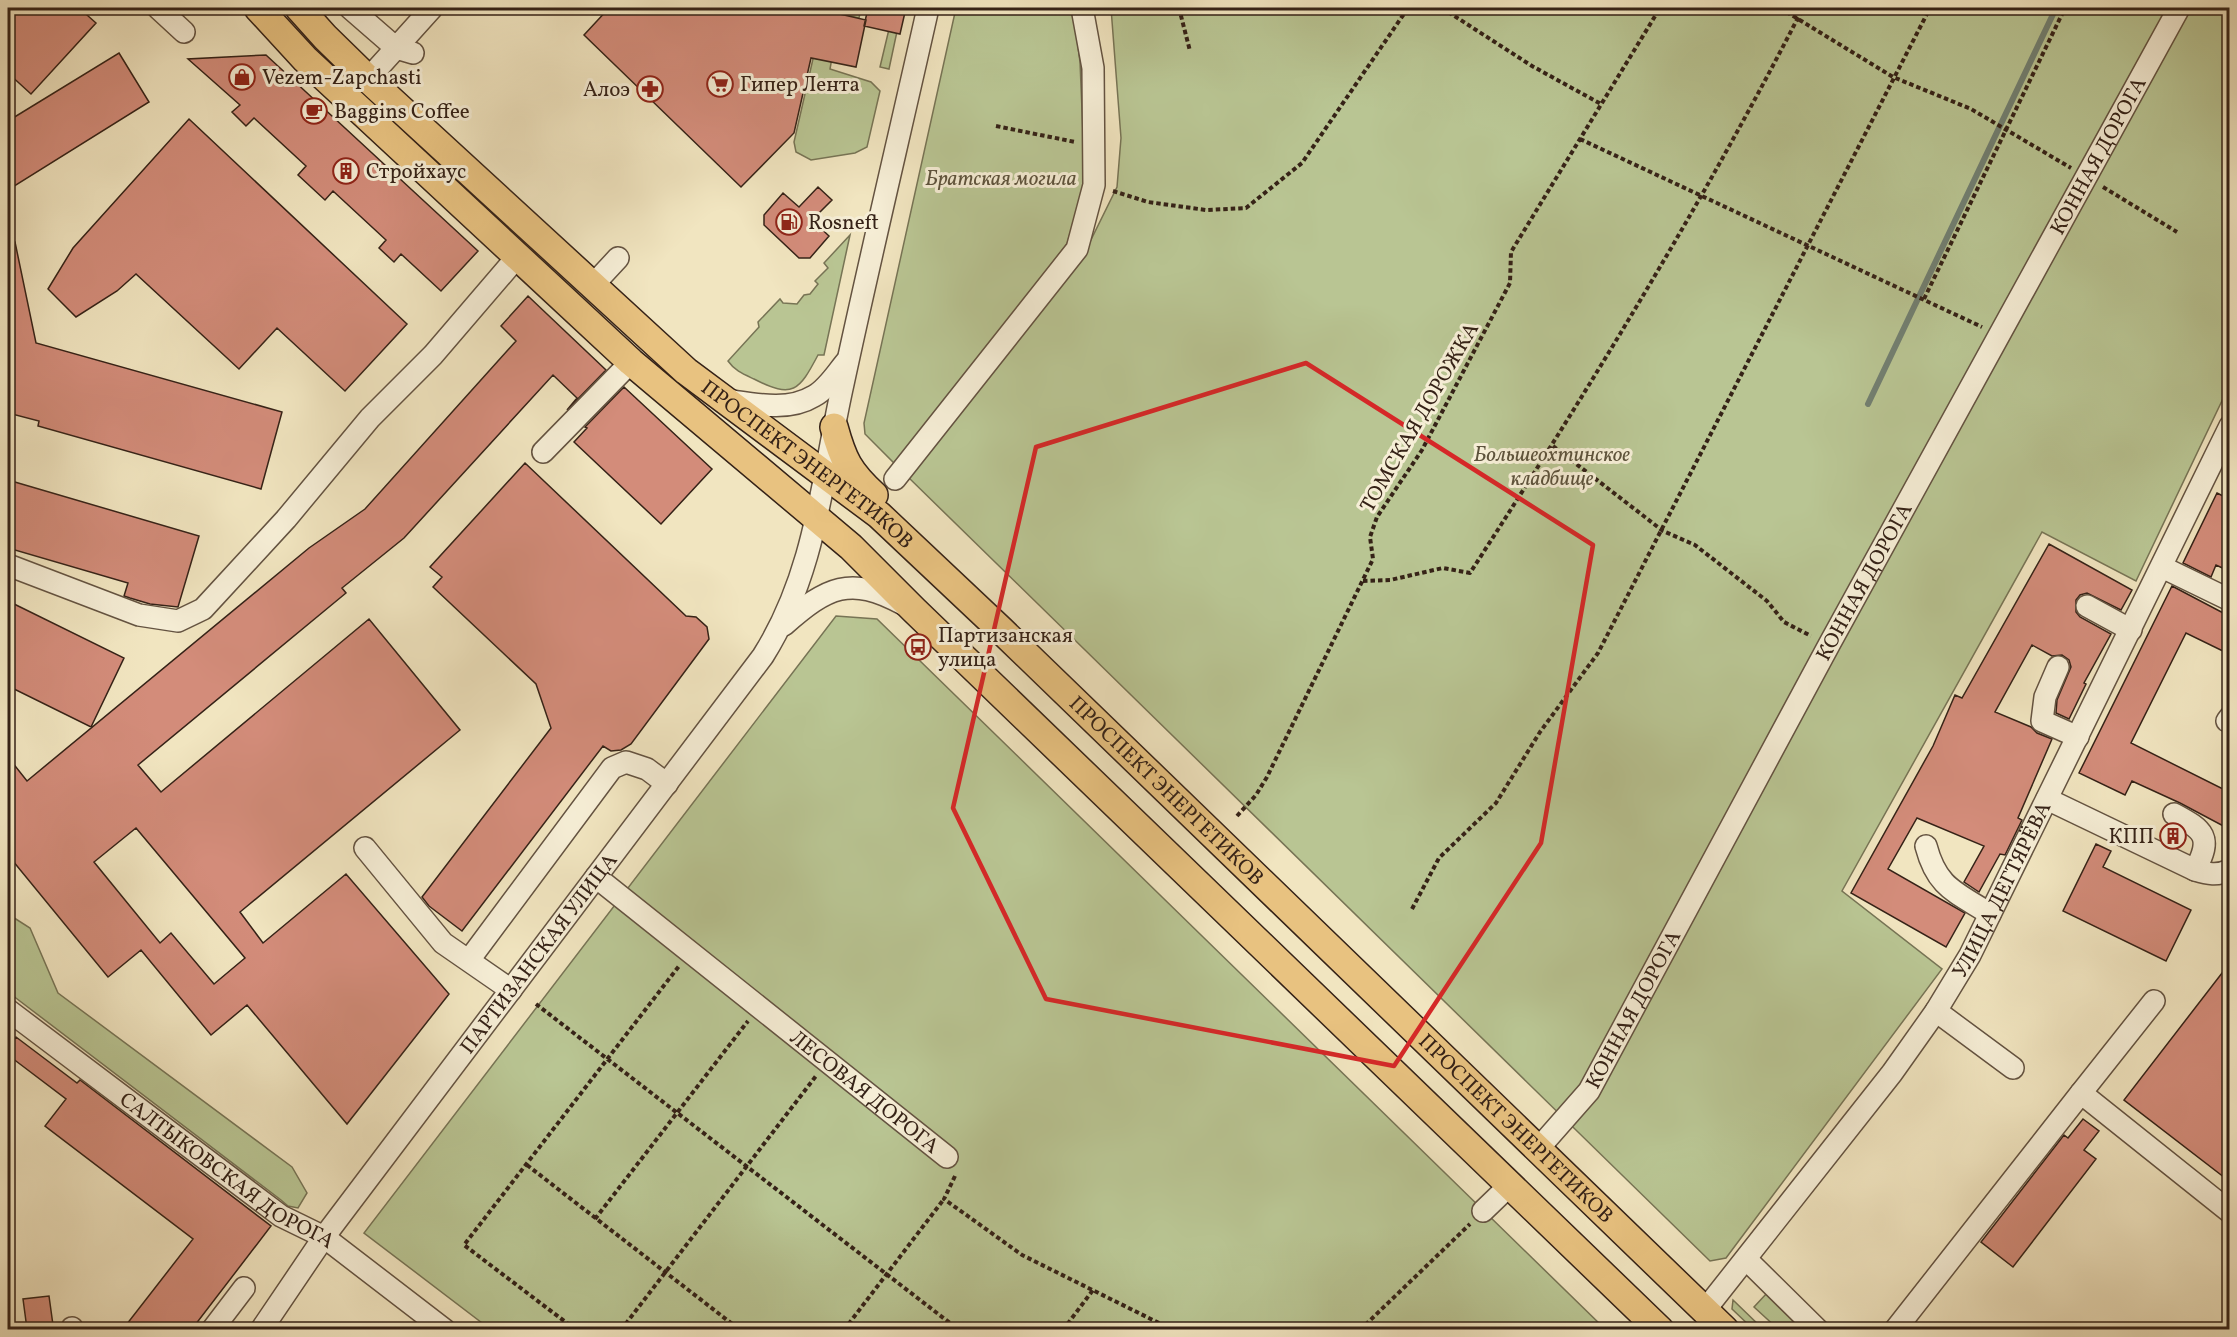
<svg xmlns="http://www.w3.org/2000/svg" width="2237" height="1337" viewBox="0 0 2237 1337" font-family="Vollkorn,serif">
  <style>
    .green { fill: #b9c593; stroke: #777455; stroke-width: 1.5 }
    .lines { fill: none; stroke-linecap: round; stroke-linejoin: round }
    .stream { stroke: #728072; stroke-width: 6 }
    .building { fill: #d38c7a; stroke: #352217; stroke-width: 1.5; fill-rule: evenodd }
    .minor-casing { stroke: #645341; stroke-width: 24 }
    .major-casing { stroke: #352217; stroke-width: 30 }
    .path { stroke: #352217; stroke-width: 4; stroke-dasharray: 4.5 3; stroke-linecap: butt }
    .minor { stroke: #f6eed6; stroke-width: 21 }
    .major { stroke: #e8c280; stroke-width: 27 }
    .marked { fill: none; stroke: #d62828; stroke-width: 4.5; stroke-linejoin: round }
    .labels { text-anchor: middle; stroke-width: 6; stroke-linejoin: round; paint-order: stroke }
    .poi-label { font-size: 21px; fill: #352217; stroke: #f6eed6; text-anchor: start }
    .street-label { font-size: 21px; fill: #352217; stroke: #f6eed6 }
    .park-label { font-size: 21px; font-style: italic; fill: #5d533c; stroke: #f6eed6 }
  </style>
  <rect width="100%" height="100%" fill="#f1e5c0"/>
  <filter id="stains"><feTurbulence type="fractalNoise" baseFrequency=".00333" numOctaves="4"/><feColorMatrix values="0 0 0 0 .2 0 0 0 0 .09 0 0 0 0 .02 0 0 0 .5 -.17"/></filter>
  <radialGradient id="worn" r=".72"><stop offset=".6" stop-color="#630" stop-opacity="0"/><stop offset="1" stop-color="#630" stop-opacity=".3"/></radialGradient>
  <path class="green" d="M 823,8 L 861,8 L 859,18 L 822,10 Z
    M 894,8 L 902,8 L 889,69 L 880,67 Z
    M 956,8 L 1073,8 L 1080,62 L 1085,182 L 1067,244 L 896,465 L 865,434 L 864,423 Z
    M 1111,8 L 2229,8 L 2229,386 L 2136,581 L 2042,532 L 1842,891 L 1942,969 L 1726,1258 L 1710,1261 L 908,477 L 1082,258 L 1117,187 L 1121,138 Z
    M 823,15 L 838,24 L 830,69 L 871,82 L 880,91 L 867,147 L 855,153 L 811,160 L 796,152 L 794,142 Z
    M 850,235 L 824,355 L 818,355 C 799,391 793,399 754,379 C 743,374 735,371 728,361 L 759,327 L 758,322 L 780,299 L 783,303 L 797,304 L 804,295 L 810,294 L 818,284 L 815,281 L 828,268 L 824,263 Z
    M 836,616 L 877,619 L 1605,1329 L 490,1329 L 364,1233 Z
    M 8,914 L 30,928 L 58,993 L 292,1167 L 307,1193 L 298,1208 L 288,1206 L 281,1200 L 8,992 Z
    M 1767,1293 L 1804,1329 L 1778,1329 L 1754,1307 Z
    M 1733,1300 L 1763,1329 L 1753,1329 L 1732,1309 Z"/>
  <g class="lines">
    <path class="stream" d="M 1868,404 L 2056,8"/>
  </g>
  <path class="building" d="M 8,8 L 94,8 L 87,15 L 96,23 L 31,94 L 8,73 Z
    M 609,8 L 823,8 L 822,10 L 866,20 L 856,67 L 811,58 L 794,133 L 741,187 L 584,35 Z
    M 868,8 L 906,8 L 900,34 L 864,26 Z
    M 119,53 L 149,102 L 8,190 L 8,121 Z
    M 266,55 L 478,251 L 441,291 L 401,254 L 394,262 L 379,248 L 386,240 L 333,191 L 325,200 L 298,175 L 306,166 L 254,118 L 246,126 L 232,112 L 240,105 L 188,59 Z
    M 189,119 L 407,324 L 345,391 L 277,328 L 239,369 L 136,274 L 117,291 L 76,317 L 48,289 L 73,248 Z
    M 818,187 L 832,200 L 812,220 L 829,236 L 810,258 L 799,258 L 764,225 L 764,215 L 783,193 L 799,207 Z
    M 8,242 L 15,242 L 36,343 L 282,412 L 261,489 L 38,426 L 39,421 L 8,413 Z
    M 528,296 L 606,370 L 567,410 L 577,398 L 553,375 L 404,538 L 342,588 L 346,593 L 138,765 L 161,792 L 369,619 L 460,730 L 240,912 L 263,943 L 346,874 L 449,994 L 347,1124 L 247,1005 L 211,1035 L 141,950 L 108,977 L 8,855 L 8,757 L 27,781 L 309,548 L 365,509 L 516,341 L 501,326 ZM 136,828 L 245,958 L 214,984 L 171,933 L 160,943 L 94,862 Z
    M 624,387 L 712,469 L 661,524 L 574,442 L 587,428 L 585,427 Z
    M 525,463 L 686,616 L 696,617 L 707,627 L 709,639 L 631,744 L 621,750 L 611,751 L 603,746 L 462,931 L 429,906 L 422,897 L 551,728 L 536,684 L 433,587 L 442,577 L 430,567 Z
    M 8,480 L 199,536 L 178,607 L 150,604 L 130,598 L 124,596 L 128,583 L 8,548 Z
    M 2217,493 L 2229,499 L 2229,571 L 2216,565 L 2211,577 L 2183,563 Z
    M 2049,544 L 2132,590 L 2121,610 L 2087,593 L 2080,595 L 2076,600 L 2076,612 L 2080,617 L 2111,634 L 2084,683 L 2086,684 L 2069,719 L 2056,713 L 2057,700 L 2071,667 L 2069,660 L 2062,655 L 2052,656 L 2032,645 L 1995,712 L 2031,727 L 2037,733 L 2052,739 L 2018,818 L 2022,820 L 2005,855 L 2000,854 L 1979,892 L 1964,882 L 1984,846 L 1917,818 L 1888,869 L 1965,913 L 1946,947 L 1851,893 L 1933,746 L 1955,695 L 1962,698 Z
    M 2172,586 L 2229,616 L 2229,654 L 2186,633 L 2131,743 L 2229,792 L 2229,829 L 2180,803 L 2132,781 L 2125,795 L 2079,773 Z
    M 8,601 L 124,658 L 91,727 L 8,686 Z
    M 2168,825 L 2184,834 L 2178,847 L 2161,838 Z
    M 2096,844 L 2111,851 L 2103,867 L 2191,910 L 2166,961 L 2063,911 Z
    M 2229,964 L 2229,1181 L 2124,1100 Z
    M 16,1037 L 77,1083 L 80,1080 L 271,1226 L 192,1329 L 123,1329 L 193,1239 L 45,1126 L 66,1099 L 8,1055 L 8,1048 Z
    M 2083,1119 L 2099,1131 L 2084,1150 L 2096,1159 L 2013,1267 L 1981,1242 L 2064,1135 L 2068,1138 Z
    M 49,1296 L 53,1325 L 27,1329 L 23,1299 Z"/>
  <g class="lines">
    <g class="minor-casing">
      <g id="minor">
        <path d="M 158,8 L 184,32"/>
        <path d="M 350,8 L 396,48 L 432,8"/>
        <path d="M 368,79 L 396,48 L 413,53"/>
        <path d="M 592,286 L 618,258"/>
        <path d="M 726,400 C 754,404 788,412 814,396 C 827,389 836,374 846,362"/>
        <path d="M 543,452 L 631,362"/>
        <path d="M 895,479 L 1077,249 L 1094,185 L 1093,68 L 1082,8"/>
        <path d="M 8,565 L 139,615 L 178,621 L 203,609 L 286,519 L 370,418 L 433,355 L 517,257"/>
        <path d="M 2162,567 L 2230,600"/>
        <path d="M 2087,606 L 2131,630"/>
        <path d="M 784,625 C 827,587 850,575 903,604"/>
        <path d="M 2058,667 L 2045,697 L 2042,721 L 2078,737"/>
        <path d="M 2227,721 L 2230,717"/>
        <path d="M 2047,799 L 2195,870 C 2213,837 2204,830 2174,814"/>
        <path d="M 1926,846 C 1937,888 1956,892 1990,914"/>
        <path d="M 365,848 L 443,943 L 511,990"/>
        <path d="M 2195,870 C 2208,874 2217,876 2230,870"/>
        <path id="s1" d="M 596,877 L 947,1157"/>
        <path d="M 469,960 L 612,768 L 626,762 L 647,769 L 667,784"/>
        <path id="s2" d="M 8,1010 L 281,1216 L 324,1237 L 445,1330"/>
        <path d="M 1936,1011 L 2013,1068"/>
        <path d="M 2081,1093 L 2154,1001"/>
        <path id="s3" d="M 1538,1149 L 1589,1091 L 1830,643 L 2179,8"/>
        <path d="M 1483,1211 L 1510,1185"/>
        <path d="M 1746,1259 L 1818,1330"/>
        <path id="s4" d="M 1705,1310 L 1892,1073 L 1936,1011 L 1970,955 L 2230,426"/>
        <path d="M 71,1330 L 72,1328"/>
        <path d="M 212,1330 L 244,1288"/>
        <path id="s5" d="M 261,1330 L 324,1237 L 763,656 C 816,572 822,478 843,384 C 870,258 900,133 928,8"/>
        <path d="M 1895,1330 L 2081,1093 L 2230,1212"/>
      </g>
    </g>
    <g class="major-casing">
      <g id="major">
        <path d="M 258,8 L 305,59 L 631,362 L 851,547 L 914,610 L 1660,1330"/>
        <path id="s6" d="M 299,8 L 325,37 L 368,79 L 686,371 L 879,515 L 1001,630 L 1725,1330"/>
        <path d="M 834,427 C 843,460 849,472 874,495"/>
      </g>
    </g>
    <path class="path" d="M 1179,8 L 1190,51
      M 1442,8 L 1532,66 L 1601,104
      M 1780,8 L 1893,77 L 1971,109 L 2071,168
      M 996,126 L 1075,142
      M 1580,139 L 1982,327
      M 2103,187 L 2177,232
      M 1113,191 L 1148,202 L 1206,210 L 1246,208 L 1302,163 L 1408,8
      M 1924,299 L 2065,8
      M 1553,446 L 1663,531 L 1695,545 L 1767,601 L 1784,622 L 1811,636
      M 1363,581 L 1390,580 L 1443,568 L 1470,573 C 1589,389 1703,203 1803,8
      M 1237,816 L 1256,795 L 1267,777 L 1373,559 L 1370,537 L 1377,517 L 1422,450 L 1510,283 L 1511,252 L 1660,8
      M 1412,909 L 1439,858 L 1496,803 L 1540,732 L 1598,653 L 1930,8
      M 536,1004 L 959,1330
      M 527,1165 L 740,1330
      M 955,1176 L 944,1199 L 1022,1255 L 1173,1330
      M 595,1219 L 748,1021
      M 576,1330 L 464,1245 L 679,966
      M 621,1330 L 816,1076
      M 844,1330 L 944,1199
      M 1063,1330 L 1093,1290
      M 1360,1330 L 1470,1224"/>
    <use href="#minor" class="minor"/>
    <use href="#major" class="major"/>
  </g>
  <path class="marked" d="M 1306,363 L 1593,545 L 1541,843 L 1394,1066 L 1046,999 L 953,808 L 1036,447 Z"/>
  <defs>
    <g id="shop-ring" transform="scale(1.35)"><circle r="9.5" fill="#f6eed6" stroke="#8f2418" stroke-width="1.5"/><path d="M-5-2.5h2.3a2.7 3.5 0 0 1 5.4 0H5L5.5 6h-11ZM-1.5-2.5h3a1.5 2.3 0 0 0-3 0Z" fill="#8f2418"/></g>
    <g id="supermarket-ring" transform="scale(1.35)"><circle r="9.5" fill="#f6eed6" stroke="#8f2418" stroke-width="1.5"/><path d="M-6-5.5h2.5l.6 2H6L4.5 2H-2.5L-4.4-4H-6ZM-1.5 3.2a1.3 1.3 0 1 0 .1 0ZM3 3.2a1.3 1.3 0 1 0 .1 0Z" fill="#8f2418"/></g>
    <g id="pharmacy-ring" transform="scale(1.35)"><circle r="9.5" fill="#f6eed6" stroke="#8f2418" stroke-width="1.5"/><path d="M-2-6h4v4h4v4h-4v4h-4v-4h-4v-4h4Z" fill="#8f2418"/></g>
    <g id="cafe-ring" transform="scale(1.35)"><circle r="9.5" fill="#f6eed6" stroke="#8f2418" stroke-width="1.5"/><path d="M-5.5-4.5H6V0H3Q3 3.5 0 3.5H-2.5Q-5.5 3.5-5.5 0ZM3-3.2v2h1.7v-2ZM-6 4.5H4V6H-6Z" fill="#8f2418"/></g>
    <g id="building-ring" transform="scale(1.35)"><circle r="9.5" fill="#f6eed6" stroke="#8f2418" stroke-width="1.5"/><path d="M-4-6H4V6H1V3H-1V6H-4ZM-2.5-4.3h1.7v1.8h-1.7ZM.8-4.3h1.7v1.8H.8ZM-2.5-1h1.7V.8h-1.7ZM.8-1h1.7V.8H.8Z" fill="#8f2418"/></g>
    <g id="fuel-ring" transform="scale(1.35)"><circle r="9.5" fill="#f6eed6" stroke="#8f2418" stroke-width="1.5"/><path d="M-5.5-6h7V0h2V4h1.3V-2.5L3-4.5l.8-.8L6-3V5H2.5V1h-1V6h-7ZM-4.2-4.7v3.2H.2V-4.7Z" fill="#8f2418"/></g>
    <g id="bus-ring" transform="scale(1.35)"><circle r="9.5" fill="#f6eed6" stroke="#8f2418" stroke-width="1.5"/><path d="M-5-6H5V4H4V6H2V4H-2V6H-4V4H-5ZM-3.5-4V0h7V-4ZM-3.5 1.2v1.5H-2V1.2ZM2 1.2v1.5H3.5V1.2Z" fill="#8f2418"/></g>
  </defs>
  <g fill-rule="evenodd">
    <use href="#shop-ring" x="242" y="77"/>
    <use href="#supermarket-ring" x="720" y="84"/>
    <use href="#pharmacy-ring" x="650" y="89"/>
    <use href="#cafe-ring" x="314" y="111"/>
    <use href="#building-ring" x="346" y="171"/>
    <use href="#fuel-ring" x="789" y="222"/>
    <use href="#bus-ring" x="918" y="647"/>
    <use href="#building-ring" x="2173" y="836"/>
  </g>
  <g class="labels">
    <g class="poi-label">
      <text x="262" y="84">Vezem-Zapchasti</text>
      <text x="740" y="91">Гипер Лента</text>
      <text x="630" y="96" text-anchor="end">Алоэ</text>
      <text x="334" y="118">Baggins Coffee</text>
      <text x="366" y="178">Стройхаус</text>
      <text x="808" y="229">Rosneft</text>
      <text x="938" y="642">Партизанская<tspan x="938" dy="24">улица</tspan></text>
      <text x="2154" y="843" text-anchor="end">КПП</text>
    </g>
    <g class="street-label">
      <text dy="7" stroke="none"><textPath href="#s3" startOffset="1142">КОННАЯ ДОРОГА</textPath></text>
      <text transform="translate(1419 417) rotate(-60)" y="7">ТОМСКАЯ ДОРОЖКА</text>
      <text dy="7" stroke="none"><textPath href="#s6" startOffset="684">ПРОСПЕКТ ЭНЕРГЕТИКОВ</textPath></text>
      <text dy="7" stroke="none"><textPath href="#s3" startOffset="656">КОННАЯ ДОРОГА</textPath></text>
      <text dy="7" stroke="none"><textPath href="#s6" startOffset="1170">ПРОСПЕКТ ЭНЕРГЕТИКОВ</textPath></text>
      <text dy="7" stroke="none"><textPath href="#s4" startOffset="516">УЛИЦА ДЕГТЯРЁВА</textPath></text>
      <text dy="7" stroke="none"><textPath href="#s5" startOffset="468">ПАРТИЗАНСКАЯ УЛИЦА</textPath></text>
      <text dy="7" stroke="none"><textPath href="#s3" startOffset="170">КОННАЯ ДОРОГА</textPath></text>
      <text dy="7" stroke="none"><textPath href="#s1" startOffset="344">ЛЕСОВАЯ ДОРОГА</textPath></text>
      <text dy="7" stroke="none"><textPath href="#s6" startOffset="1656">ПРОСПЕКТ ЭНЕРГЕТИКОВ</textPath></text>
      <text dy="7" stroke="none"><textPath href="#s2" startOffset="272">САЛТЫКОВСКАЯ ДОРОГА</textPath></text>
    </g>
    <g class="park-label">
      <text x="1001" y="185">Братская могила</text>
      <text x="1552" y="461">Большеохтинское<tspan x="1552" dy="24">кладбище</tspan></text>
    </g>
  </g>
  <rect width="2237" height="1337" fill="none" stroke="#f1e5c0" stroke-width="30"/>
  <rect x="9" y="9" width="2219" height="1319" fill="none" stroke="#352217" stroke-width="3"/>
  <rect x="15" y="15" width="2207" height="1307" fill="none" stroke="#352217" stroke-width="1.5"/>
  <rect width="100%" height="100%" filter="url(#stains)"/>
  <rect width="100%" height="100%" fill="url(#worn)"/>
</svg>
